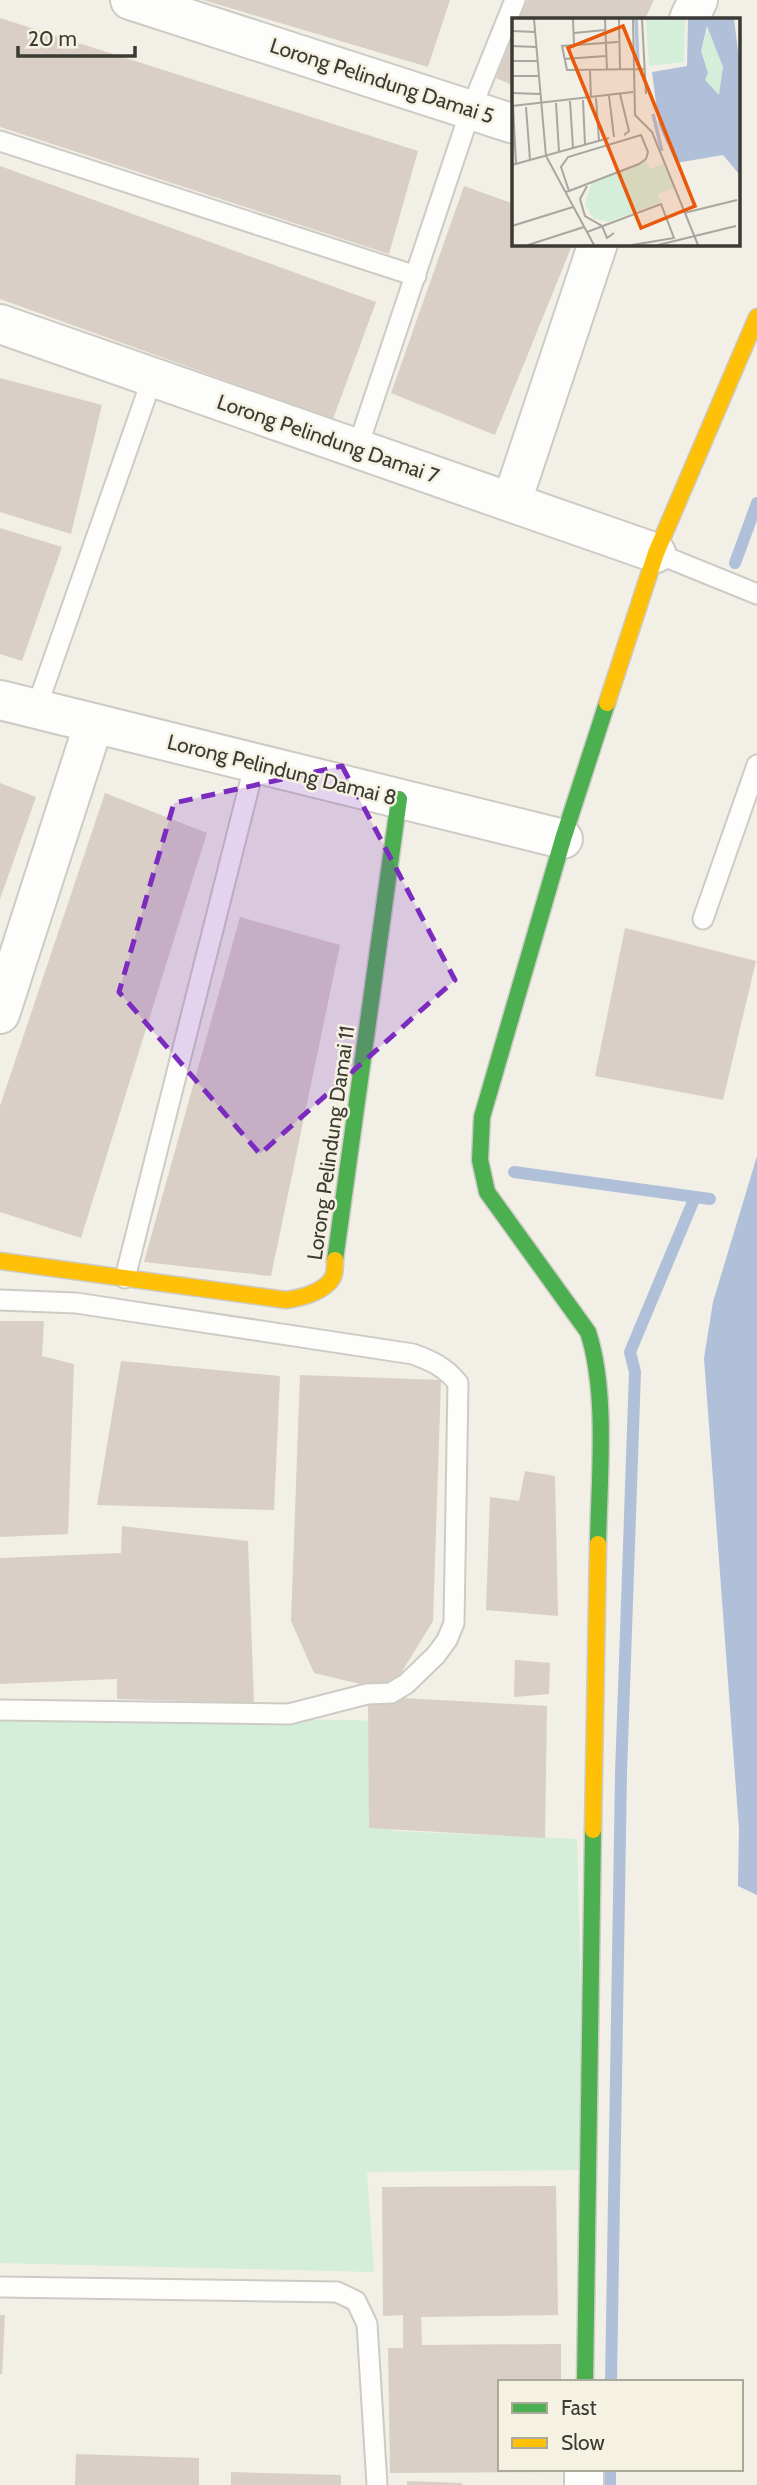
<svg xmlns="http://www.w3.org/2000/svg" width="757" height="2485" viewBox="0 0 757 2485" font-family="Cabin,sans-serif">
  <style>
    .green { fill: #d4eeda }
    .water { fill: #b1c0d9 }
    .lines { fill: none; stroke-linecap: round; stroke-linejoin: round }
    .stream { stroke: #b1c0d9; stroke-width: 12 }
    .building { fill: #d9cfc7 }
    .lane-casing { stroke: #cdcbc4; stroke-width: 23 }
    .street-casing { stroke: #cdcbc4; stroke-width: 42 }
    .fast-casing { stroke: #cdcbc4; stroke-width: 19 }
    .slow-casing { stroke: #cdcbc4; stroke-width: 19 }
    .lane { stroke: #fdfdfb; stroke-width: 19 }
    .street { stroke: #fdfdfb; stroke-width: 38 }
    .fast { stroke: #4caf50; stroke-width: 16 }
    .slow { stroke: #ffc107; stroke-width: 16 }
    .marked { fill: #7b2cbf; fill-opacity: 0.2; stroke: #7b2cbf; stroke-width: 5; stroke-dasharray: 14 9; stroke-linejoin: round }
    .labels { text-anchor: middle; stroke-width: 5; stroke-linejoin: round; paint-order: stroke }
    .street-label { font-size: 21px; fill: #3b3a34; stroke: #f5f2e2 }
    .inset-river { fill: none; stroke: #b1c0d9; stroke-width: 3.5 }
    .inset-road { fill: none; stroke: #a8a79f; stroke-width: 2 }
    .view { fill: #e8590c; fill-opacity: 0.15; stroke: #e8590c; stroke-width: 3.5 }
    .inset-edge { fill: none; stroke: #3b3a34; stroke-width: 3.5 }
  </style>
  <rect width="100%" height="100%" fill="#f1efe6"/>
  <path class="green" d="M 0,1713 L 389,1721 L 394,1831 L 577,1839 L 585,2170 L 367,2172 L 374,2272 L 0,2263 Z"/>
  <path class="water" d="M 757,1156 L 757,1895 L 738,1886 L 739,1829 L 704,1358 L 713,1302 Z"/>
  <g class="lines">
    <path class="stream" d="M 735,563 L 757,503
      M 514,1172 L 710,1199
      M 611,2382 L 621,1774 L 635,1372 L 630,1352 L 695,1197
      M 610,2485 L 610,2469"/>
  </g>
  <path class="building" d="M 203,0 L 450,0 L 428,67 Z
    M 527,0 L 654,0 L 645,19 L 519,19 Z
    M 0,18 L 418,151 L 389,254 L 0,127 Z
    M 514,33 L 514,86 L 496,78 Z
    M 0,166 L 376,302 L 333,419 L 0,299 Z
    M 464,186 L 514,204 L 514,243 L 573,243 L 495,435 L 391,393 Z
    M 0,378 L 102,405 L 71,534 L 0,512 Z
    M 0,528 L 62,547 L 22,661 L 0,654 Z
    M 0,783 L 36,797 L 0,899 Z
    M 105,793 L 207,833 L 81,1238 L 0,1212 L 0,1106 Z
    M 240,917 L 340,945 L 271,1276 L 144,1262 Z
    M 625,928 L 756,961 L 723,1100 L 595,1076 Z
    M 0,1321 L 44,1321 L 42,1356 L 74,1364 L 68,1534 L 0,1537 Z
    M 121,1361 L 280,1376 L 274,1510 L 97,1505 Z
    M 300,1375 L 441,1380 L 433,1621 L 390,1691 L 314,1673 L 291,1621 Z
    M 525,1471 L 555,1476 L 558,1616 L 486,1610 L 490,1497 L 519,1501 Z
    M 122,1526 L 248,1541 L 254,1703 L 117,1699 L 117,1679 L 0,1684 L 0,1558 L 121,1553 Z
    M 515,1660 L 550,1663 L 549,1694 L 514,1697 Z
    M 368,1696 L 547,1706 L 545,1838 L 369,1828 Z
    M 556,2186 L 558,2315 L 421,2317 L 422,2345 L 561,2344 L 561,2382 L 500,2382 L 500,2469 L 563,2469 L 563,2472 L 390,2473 L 388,2348 L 403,2348 L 403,2315 L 383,2316 L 382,2187 Z
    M 0,2315 L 5,2315 L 2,2374 L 0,2374 Z
    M 76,2454 L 199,2458 L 199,2485 L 75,2485 Z
    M 231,2472 L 341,2475 L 341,2485 L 231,2485 Z
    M 407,2481 L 462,2483 L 462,2485 L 407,2485 Z"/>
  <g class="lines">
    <g class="lane-casing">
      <path id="lane" d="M 0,141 L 416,276
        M 357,449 L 471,109 L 515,0
        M 656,553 L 757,594
        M 36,709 L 152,379
        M 703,919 L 757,765
        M 125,1278 L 255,763
        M 0,1300 L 76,1303 L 413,1354 C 432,1361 445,1367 458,1383 L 454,1623 L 447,1640 L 436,1655 L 406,1684 L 391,1693 L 367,1694 L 289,1714 L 0,1710
        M 0,2287 L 337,2292 L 356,2301 L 367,2324 L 377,2485"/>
    </g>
    <g class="street-casing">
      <path id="street" d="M 130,0 L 514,124
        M 689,19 L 698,0
        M 0,324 L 656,553
        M 512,501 L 598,243
        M 0,700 L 563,839
        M 0,1014 L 94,723
        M 584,2485 L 584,2469"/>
    </g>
    <g class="fast-casing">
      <path id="fast" d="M 335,1260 L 399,799
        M 598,1544 C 599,1479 608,1393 588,1332 L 487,1192 L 480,1160 L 482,1117 L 563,839 L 607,703
        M 585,2382 L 593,1830"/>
    </g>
    <g class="slow-casing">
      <path id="slow" d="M 607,703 L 656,553 L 757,317
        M 0,1261 L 286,1300 C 301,1298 325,1292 333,1277 C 335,1273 335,1265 335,1260
        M 593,1830 L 598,1544"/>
    </g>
    <use href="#lane" class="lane"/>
    <use href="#street" class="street"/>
    <use href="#fast" class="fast"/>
    <use href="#slow" class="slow"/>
  </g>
  <path class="marked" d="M 342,766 L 455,980 L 260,1154 L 119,992 L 174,803 Z"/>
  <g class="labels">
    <g class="street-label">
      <text transform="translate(382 81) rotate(18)" y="7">Lorong Pelindung Damai 5</text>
      <text transform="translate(328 439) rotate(19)" y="7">Lorong Pelindung Damai 7</text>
      <text transform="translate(282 770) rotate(14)" y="7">Lorong Pelindung Damai 8</text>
      <text transform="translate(331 1143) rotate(-82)" y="7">Lorong Pelindung Damai 11</text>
    </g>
  </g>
  <g transform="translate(512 18)">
    <rect width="228" height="228" fill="#f1efe6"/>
    <path d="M 134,1 L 173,1 L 172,44 L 137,48 ZM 196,8 L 211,49 L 208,77 L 202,76 L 193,62 L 189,33 ZM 134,143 L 138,151 L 151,146 L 162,170 L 146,176 L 149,184 L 96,204 L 81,200 L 73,186 L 80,164 Z" fill="#d4eeda"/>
    <path d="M 176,1 L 222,1 L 228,49 L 227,156 L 211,137 L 164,145 L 147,108 L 140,54 L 175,48 ZM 195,8 L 211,49 L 207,77 L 193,62 L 196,55 L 189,33 Z" fill="#b1c0d9" fill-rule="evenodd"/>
    <path class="inset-river" d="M 124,1 L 126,48M 141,96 L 150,133"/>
    <path class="inset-road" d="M 22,1 L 34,138 L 82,227M 61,1 L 62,27M 93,1 L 95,52M 107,1 L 108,52M 121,1 L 123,97 L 140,114 L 186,227M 130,1 L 134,76M 0,13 L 23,14M 62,15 L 93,12M 106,24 L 50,28 L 55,52 L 133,51M 0,28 L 24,29M 52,41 L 94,38M 0,43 L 25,43M 78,53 L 79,80M 0,58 L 26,58M 0,75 L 28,76M 108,76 L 117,113 L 112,117M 97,78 L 102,119M 84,80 L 87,123M 71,82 L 73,127M 58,83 L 61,130M 44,85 L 47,134M 0,88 L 121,74M 1,88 L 4,146M 14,89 L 18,142M 0,147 L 97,120M 75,168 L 68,181 L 73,198 L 90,208 L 95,220 L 102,215M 53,174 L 57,173 L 127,146 L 134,141 L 136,134 L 129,117 L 56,139 L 49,149 L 57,173M 172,195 L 225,182M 0,208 L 61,189M 75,214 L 149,186 L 162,220 L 120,227M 16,227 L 72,209M 146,227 L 224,208"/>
    <path class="view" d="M 111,8 L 183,188 L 129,210 L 56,30 Z"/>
    <rect width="228" height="228" class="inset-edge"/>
  </g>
  <rect x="498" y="2380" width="245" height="91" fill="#f5f2e2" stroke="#aba89c" stroke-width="2"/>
  <rect x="512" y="2403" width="35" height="10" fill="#4caf50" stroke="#aba89c" stroke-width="2"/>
  <text x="561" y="2415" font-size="21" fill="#3b3a34">Fast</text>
  <rect x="512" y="2438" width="35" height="10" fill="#ffc107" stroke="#aba89c" stroke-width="2"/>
  <text x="561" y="2450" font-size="21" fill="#3b3a34">Slow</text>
  <path d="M18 46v10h117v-10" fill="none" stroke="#3b3a34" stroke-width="3.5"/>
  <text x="28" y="46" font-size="21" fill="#3b3a34" stroke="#f5f2e2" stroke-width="5" paint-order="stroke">20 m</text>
</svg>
